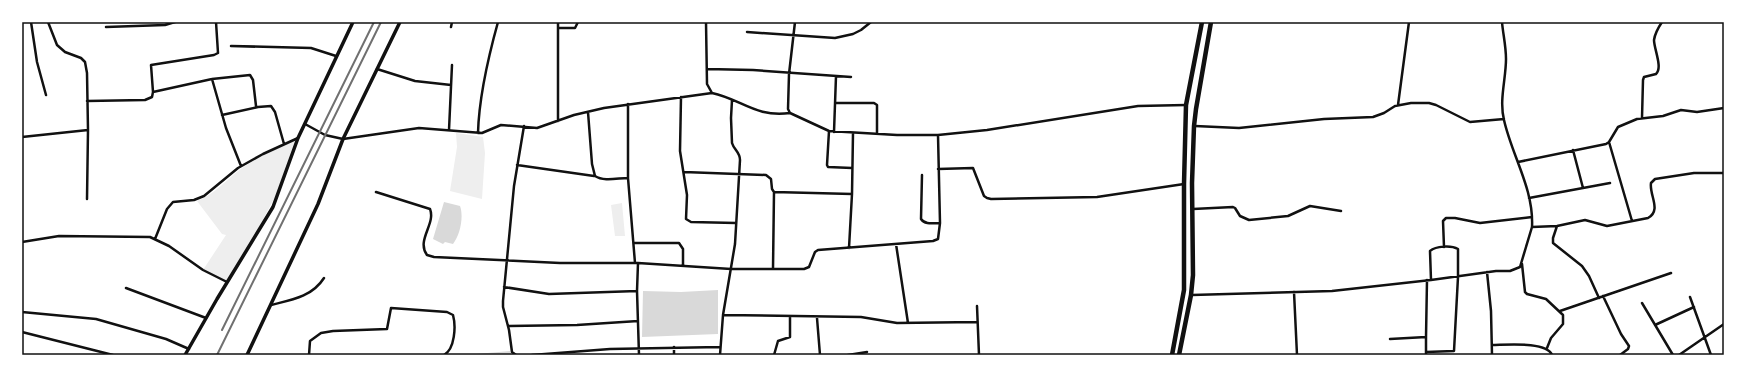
<svg xmlns="http://www.w3.org/2000/svg" width="1746" height="377" viewBox="0 0 1746 377" font-family="'Public Sans',sans-serif">
  <style>
    .green { fill: #eee }
    .water { fill: #d9d9d9 }
    .lines { fill: none; stroke-linecap: round; stroke-linejoin: round }
    .minor { stroke: #111; stroke-width: 2.5 }
    .tertiary { stroke: #111; stroke-width: 3.5 }
    .trunk { stroke: #111; stroke-width: 4.5 }
    .rail { stroke: #707070; stroke-width: 2 }
    .neatline { fill: none; stroke: #111; stroke-width: 1.5 }
  </style>
  <rect width="100%" height="100%" fill="#fff"/>
  <path class="green" d="M 456,133 L 483,137 L 485,153 L 482,199 L 450,191 L 457,147 Z
    M 295,140 L 276,195 L 250,244 L 228,282 L 203,270 L 226,235 L 222,234 L 197,201 C 215,194 227,179 242,168 C 259,156 277,149 295,140 Z
    M 622,203 L 625,236 L 615,236 L 611,205 Z"/>
  <path class="water" d="M 444,202 L 460,206 C 464,217 460,235 453,244 L 445,242 L 443,244 L 433,239 Z
    M 718,290 L 718,334 L 642,337 L 643,291 L 681,292 Z
    M 510,351 L 511,355 L 465,355 Z"/>
  <g class="lines">
    <path class="minor" d="M 31,22 L 37,62 L 46,95
      M 48,22 L 57,45 L 65,52 L 81,58 L 85,62 L 87,73 L 88,130 L 87,199
      M 216,22 L 218,53 L 214,55 L 151,65 L 153,92 L 212,79 L 250,75 L 253,80 L 256,106 L 258,107 L 271,106 L 275,112 L 284,144
      M 706,22 L 707,84 L 712,93 C 741,99 756,118 790,113
      M 795,22 L 789,74 L 788,109 L 790,113 L 829,131 L 897,135 L 938,135 L 987,130 L 1138,106 L 1186,105
      M 106,27 L 165,25 L 175,22
      M 451,27 L 452,22
      M 558,28 L 575,28 L 578,22
      M 747,32 L 835,38 L 853,34 L 861,30 L 871,22
      M 231,46 L 311,48 L 336,56
      M 377,69 L 415,81 L 451,85
      M 707,69 L 753,70 L 851,77
      M 212,79 L 226,128 L 241,166
      M 681,97 L 680,151 L 687,195 L 686,219 L 691,222 L 736,223
      M 87,101 L 145,100 L 152,97 L 153,92
      M 835,103 L 874,103 L 877,105 L 877,134
      M 628,104 L 628,178 L 635,263
      M 1398,105 L 1409,22
      M 588,112 L 592,164 L 595,176 C 604,182 618,178 628,178
      M 222,115 L 258,107
      M 1642,118 L 1643,80 L 1644,77 L 1656,74 C 1663,68 1654,49 1654,40 C 1655,33 1658,28 1662,22
      M 558,121 L 558,22
      M 305,124 L 325,135 L 343,139 L 419,128 L 482,133 L 501,125 L 537,128 L 574,115 L 604,108 L 712,93
      M 1195,126 L 1239,128 L 1324,119 L 1373,117 L 1384,113 L 1395,106 L 1411,103 L 1429,103 L 1436,105 L 1470,122 L 1504,119
      M 449,130 L 452,65
      M 829,131 L 827,165 L 828,167 L 852,168
      M 834,132 L 836,76
      M 478,133 C 479,96 488,58 498,22
      M 22,137 L 88,130
      M 1609,142 L 1632,221
      M 1573,150 L 1583,188
      M 1518,162 L 1606,144 L 1609,142 L 1618,127 L 1637,119 L 1663,116 L 1681,110 L 1697,112 L 1724,108
      M 517,165 L 594,176
      M 938,169 L 973,168 L 984,196 L 987,198 L 991,199 L 1097,197 L 1184,184
      M 684,172 L 766,175 L 771,179 L 772,189 L 774,192 L 852,194
      M 922,175 L 921,219 C 925,225 933,223 940,223
      M 376,192 L 430,209 C 436,224 416,240 427,255 L 434,257 L 560,263 L 638,263 L 731,269 L 804,269 L 809,267 L 815,252 L 818,250 L 933,241 L 938,239 L 940,223 L 938,135
      M 1529,198 L 1610,183
      M 1193,209 L 1233,207 L 1235,208 L 1240,216 L 1249,220 L 1288,216 L 1310,206 L 1341,211
      M 1557,226 L 1553,238 L 1553,243 L 1582,266 L 1589,276 L 1599,298
      M 1532,227 L 1557,226 L 1585,220 L 1607,226 L 1648,218 C 1662,210 1649,195 1651,183 L 1655,179 L 1694,173 L 1724,173
      M 155,239 L 167,209 L 173,202 L 194,200 L 204,196 L 238,168 L 263,154 L 298,138
      M 22,242 L 59,236 L 150,237 L 169,246 L 203,270 L 227,282
      M 634,243 L 679,243 L 683,249 L 683,265
      M 896,244 L 908,323
      M 1444,247 L 1443,221 L 1446,218 L 1455,218 L 1480,223 L 1532,217
      M 849,248 L 852,194 L 853,133
      M 1522,264 L 1525,292 L 1527,294 L 1546,299 L 1563,315 L 1563,324 L 1551,338 L 1547,348
      M 773,269 L 774,192
      M 1487,272 L 1491,311 L 1492,355
      M 504,287 L 549,294 L 637,291 L 638,263
      M 126,288 L 206,318
      M 637,291 L 639,355
      M 1294,292 L 1297,355
      M 1192,295 L 1332,291 L 1431,280 L 1496,271 L 1510,271 L 1520,267 L 1532,227 C 1534,189 1512,156 1504,120 C 1499,100 1506,79 1506,59 C 1506,46 1503,34 1502,22
      M 1603,296 L 1621,334 L 1629,346 L 1628,349 L 1620,355
      M 1690,297 L 1711,355
      M 1642,303 L 1673,355
      M 271,305 C 291,300 312,297 324,278
      M 977,306 L 979,355
      M 1560,311 L 1671,273
      M 22,312 L 96,319 L 166,339 L 189,349
      M 723,315 L 861,317 L 897,323 L 977,322
      M 817,318 L 820,355
      M 1655,325 L 1694,307
      M 509,326 L 577,325 L 638,321
      M 22,332 L 113,355
      M 1426,337 L 1426,355
      M 1390,339 L 1426,337 L 1427,280
      M 1492,345 C 1505,345 1547,341 1552,355
      M 674,347 L 674,355
      M 1426,352 L 1454,351 L 1458,277 L 1458,249 C 1451,245 1436,246 1430,251 L 1431,280
      M 309,355 L 310,341 L 321,333 L 333,331 L 387,329 L 391,308 L 447,312 L 453,315 C 456,326 455,349 444,355
      M 516,355 L 512,352 L 509,330 L 503,307 L 503,301 L 514,186 L 524,126
      M 532,355 L 610,349 L 720,347
      M 720,355 L 723,315 L 735,244 L 740,160 C 740,152 734,150 732,143 L 731,118 L 732,100
      M 774,355 L 778,341 L 790,337 L 790,317
      M 848,355 L 867,352
      M 1679,355 L 1724,324"/>
    <path class="tertiary" d="M 185,355 L 217,299 L 273,207 L 298,138 L 353,22
      M 247,355 L 318,204 L 343,139 L 400,22"/>
    <path class="trunk" d="M 1172,355 L 1184,290 L 1184,184 L 1186,105 L 1202,22
      M 1179,355 L 1191,295 L 1193,275 L 1192,183 L 1194,126 L 1196,109 L 1211,22"/>
    <path class="rail" d="M 222,330 L 374,22
      M 217,355 L 381,22"/>
  </g>
  <rect width="1746" height="377" fill="none" stroke="#ffffff" stroke-width="46"/>
  <rect x="23" y="23" width="1700" height="331" class="neatline"/>
</svg>
